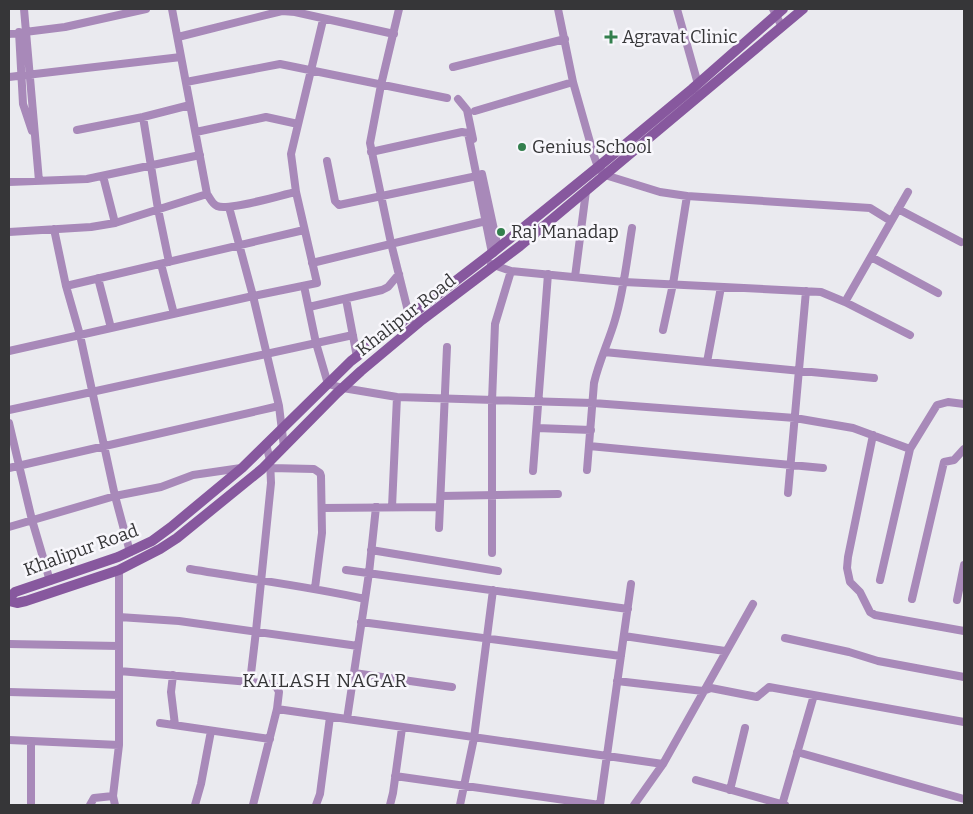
<svg xmlns="http://www.w3.org/2000/svg" width="973" height="814" viewBox="0 0 973 814" font-family="Bitter,serif">
  <style>
    .lines { fill: none; stroke-linecap: round; stroke-linejoin: round }
    .street { stroke: #a889b9; stroke-width: 8 }
    .secondary { stroke: #87589e; stroke-width: 10 }
    .poi-dot { fill: #337f4d; stroke: #f8f7fc; stroke-width: 2 }
    .labels { text-anchor: middle; stroke-width: 5; stroke-linejoin: round; paint-order: stroke }
    .poi-label { font-size: 18px; fill: #363638; stroke: #f8f7fc; text-anchor: start }
    .street-label { font-size: 18px; fill: #363638; stroke: #f8f7fc }
    .neighbourhood-label { font-size: 19px; letter-spacing: 1px; fill: #363638; stroke: #f8f7fc }
  </style>
  <rect width="100%" height="100%" fill="#eaeaef"/>
  <g class="lines">
    <path class="street" d="M 24,9 L 39,181
      M 172,9 L 207,194 C 210,198 212,204 217,206 C 229,211 281,195 296,192
      M 399,9 L 381,85 L 370,143 L 391,243 L 410,319
      M 558,9 L 573,82 L 594,156 L 598,167 L 605,175 L 660,192 L 687,196 L 870,208 L 891,221
      M 677,9 L 698,84
      M 773,9 L 782,27
      M 19,32 L 23,104 L 32,131
      M 9,34 L 65,27 L 146,9
      M 178,37 L 282,11 L 295,12 L 394,34
      M 453,67 L 565,39
      M 9,77 L 181,57
      M 186,82 L 280,64 L 447,98
      M 458,99 L 467,110 L 473,139
      M 475,111 L 573,82
      M 143,117 L 158,209 L 169,262
      M 77,130 L 143,117 L 190,105
      M 196,132 L 266,117 L 298,124
      M 371,152 L 462,132 L 468,133 L 492,253
      M 327,161 L 335,201 L 339,205 L 477,176
      M 482,174 L 498,248
      M 103,176 L 115,223
      M 9,182 L 87,179 L 200,155
      M 908,192 L 845,302 L 910,335
      M 229,207 L 253,296 L 279,406 L 284,447
      M 898,209 L 961,242
      M 54,229 L 66,286 L 80,335 L 115,496 L 130,552
      M 9,232 L 91,227 L 115,223 L 207,194
      M 871,257 L 938,293
      M 312,263 L 486,221
      M 161,264 L 174,314
      M 491,264 L 511,271 L 624,282 L 821,292 L 845,302
      M 575,277 L 586,191
      M 98,278 L 111,328
      M 66,286 L 304,230
      M 304,286 L 316,343 L 328,384 L 343,388 L 397,397 L 593,403 L 795,418 L 853,428 L 910,449
      M 346,299 L 357,357
      M 309,307 L 382,290 L 388,287 L 399,274
      M 663,330 L 673,284 L 687,196
      M 9,351 L 253,296 L 317,283 L 296,192 L 291,154 L 323,20
      M 604,352 L 874,378
      M 707,362 L 721,287
      M 9,410 L 353,335
      M 9,423 L 32,520 L 50,581
      M 537,428 L 591,430
      M 873,435 L 848,557 L 847,568 L 850,582 L 860,592 L 870,612 L 875,615 L 964,631
      M 589,446 L 823,468
      M 9,468 L 279,406
      M 271,468 L 314,469 L 320,473 L 321,476 L 322,533 L 315,588
      M 587,470 L 594,383 C 599,361 609,341 615,320 C 624,290 627,259 632,228
      M 533,471 L 548,274
      M 788,493 L 806,291
      M 441,496 L 558,494
      M 392,507 L 397,397
      M 322,508 L 440,507
      M 9,527 L 115,496 L 161,487 L 193,475 L 241,468
      M 439,528 L 447,347
      M 371,550 L 498,571
      M 492,553 L 492,401 L 495,324 L 511,271
      M 190,569 C 248,579 307,586 365,599
      M 346,570 L 628,609
      M 880,580 L 910,449 L 937,405 L 948,402 L 964,404
      M 912,599 L 944,462 L 954,460 L 964,449
      M 957,600 L 964,565
      M 119,617 L 179,621 L 358,646
      M 361,622 L 621,656
      M 624,636 L 725,651
      M 785,638 L 849,652 L 878,661 L 964,677
      M 9,644 L 119,646
      M 119,671 L 250,682 L 272,684 L 277,688 L 279,692 L 277,709 L 253,805
      M 354,673 L 452,687
      M 173,675 L 171,692 L 175,725
      M 617,681 L 703,691 L 711,688 L 757,697 L 769,687 L 964,722
      M 250,682 L 256,631 L 271,483 L 270,460 L 266,444
      M 9,692 L 119,695
      M 277,709 L 663,764
      M 347,719 L 369,573 L 376,507
      M 160,723 L 270,739
      M 9,740 L 119,745
      M 797,752 L 964,799
      M 395,776 L 600,805
      M 696,780 L 785,805
      M 730,790 L 745,728
      M 31,805 L 31,741
      M 90,805 L 94,798 L 113,796
      M 115,805 L 113,796 L 119,745 L 119,570
      M 195,805 L 201,784 L 211,731
      M 316,805 L 320,794 L 330,717
      M 390,805 L 393,793 L 402,728
      M 460,805 L 474,738 L 493,590
      M 600,805 L 631,584
      M 634,805 L 663,764 L 753,604
      M 782,805 L 814,695"/>
    <path class="secondary" d="M 9,598 L 15,592 L 118,557 L 152,541 L 171,527 L 242,468 L 351,361 L 492,253 L 598,167 L 692,89 L 783,9
      M 9,601 L 17,603 L 26,601 L 119,570 L 160,549 L 177,538 L 262,469 L 337,393 L 361,371 L 422,320 L 520,246 L 803,9"/>
  </g>
  <g class="poi-dot">
    <path d="M608.5 29.5h5v5h5v5h-5v5h-5v-5h-5v-5h5z"/>
    <circle cx="522" cy="147" r="5"/>
    <circle cx="501" cy="232" r="5"/>
  </g>
  <g class="labels">
    <g class="poi-label">
      <text x="622" y="43">Agravat Clinic</text>
      <text x="532" y="153">Genius School</text>
      <text x="511" y="238">Raj Manadap</text>
    </g>
    <g class="street-label">
      <text transform="translate(406 315) rotate(-38)" y="6">Khalipur Road</text>
      <text transform="translate(81 550) rotate(-20)" y="6">Khalipur Road</text>
    </g>
    <g class="neighbourhood-label">
      <text x="325" y="687">KAILASH NAGAR</text>
    </g>
  </g>
  <rect width="973" height="814" fill="none" stroke="#363638" stroke-width="20"/>
</svg>
